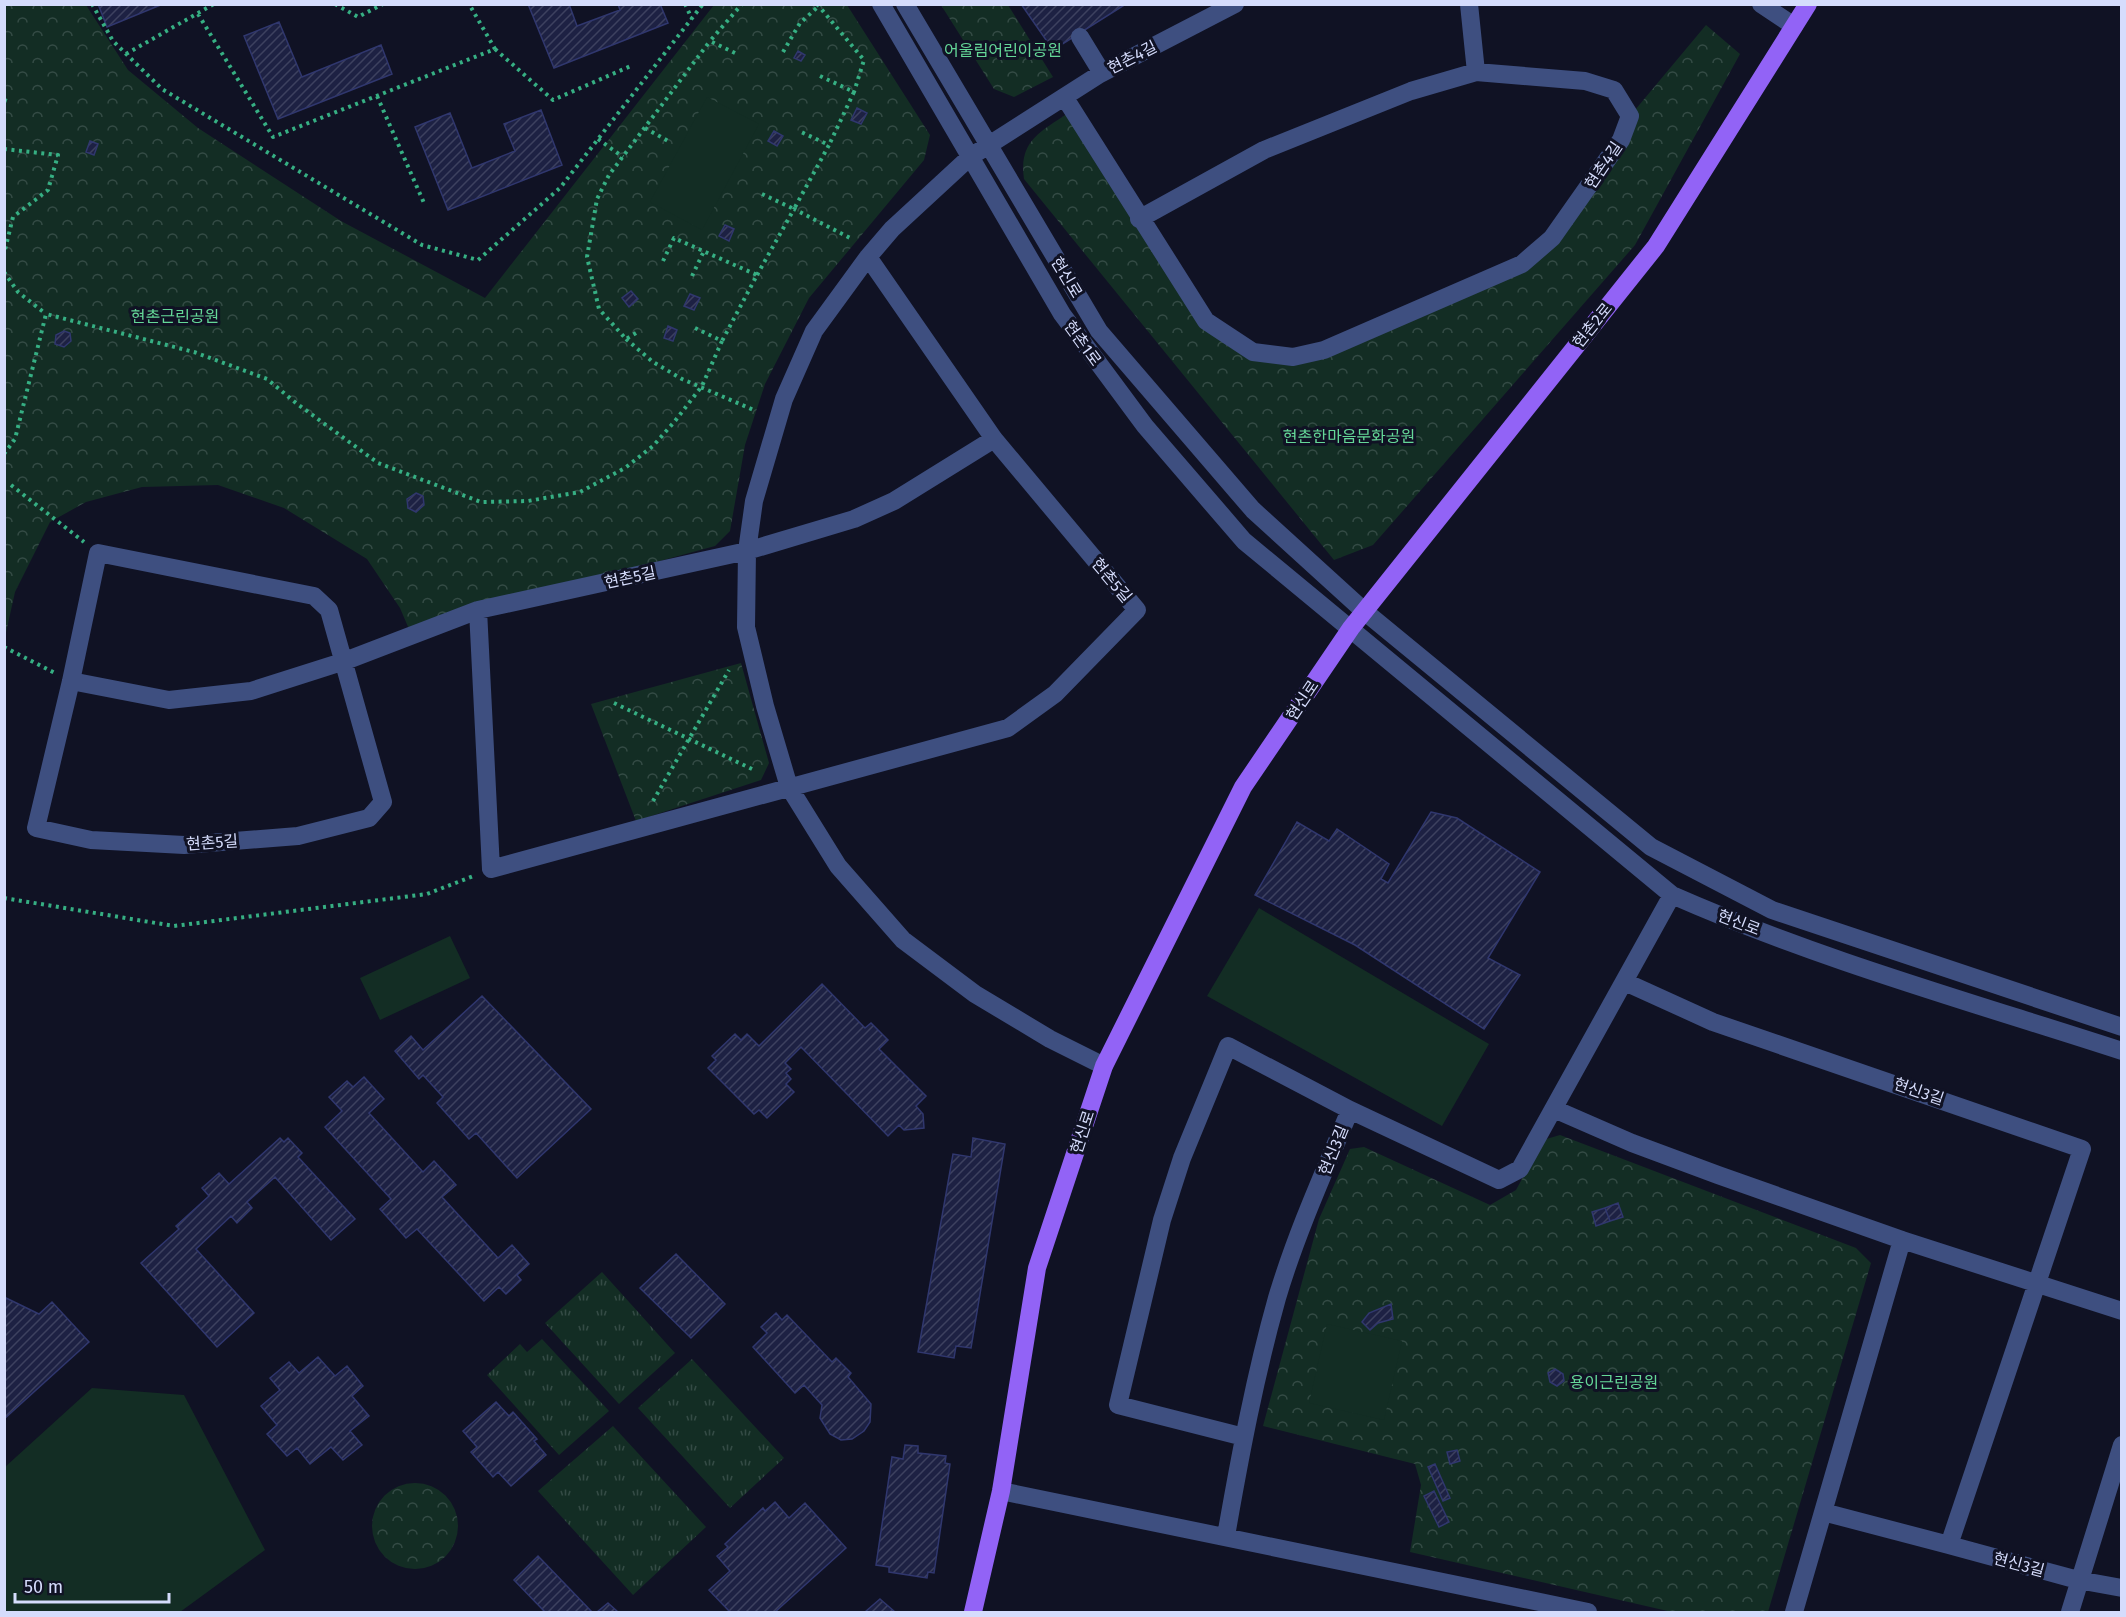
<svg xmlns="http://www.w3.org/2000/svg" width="2126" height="1617" viewBox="0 0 2126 1617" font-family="'Fira Sans','Noto Sans KR',sans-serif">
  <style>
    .grass { fill: url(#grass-tufts) }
    .park { fill: url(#park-crowns) }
    .pitch { fill: #132d24 }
    .building { fill: url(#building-hatch); stroke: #30376e; stroke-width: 1.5 }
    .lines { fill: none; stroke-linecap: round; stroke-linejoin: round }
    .path { stroke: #36af83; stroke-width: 4; stroke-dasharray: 3 4.5; stroke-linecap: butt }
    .minor { stroke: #3e4f80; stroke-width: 18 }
    .major { stroke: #9263f6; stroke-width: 18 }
    .labels { text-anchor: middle; stroke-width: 6; stroke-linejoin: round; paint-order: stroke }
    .park-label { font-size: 16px; fill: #65d898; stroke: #101224 }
    .street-label { font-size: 16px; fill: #d5dcfc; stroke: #101224 }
  </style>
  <defs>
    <pattern id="grass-tufts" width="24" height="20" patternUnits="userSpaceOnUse" patternTransform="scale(1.5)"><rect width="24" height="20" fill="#132d24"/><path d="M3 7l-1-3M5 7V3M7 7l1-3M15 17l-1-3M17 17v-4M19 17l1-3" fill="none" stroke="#344b45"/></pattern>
    <pattern id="park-crowns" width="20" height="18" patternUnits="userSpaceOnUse" patternTransform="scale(1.5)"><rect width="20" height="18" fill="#132d24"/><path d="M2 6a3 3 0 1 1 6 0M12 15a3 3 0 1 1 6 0" fill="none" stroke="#344b45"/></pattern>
    <pattern id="building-hatch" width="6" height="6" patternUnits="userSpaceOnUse" patternTransform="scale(1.5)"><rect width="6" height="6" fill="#1d2143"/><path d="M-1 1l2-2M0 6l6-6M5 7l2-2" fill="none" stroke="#3d415f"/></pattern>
  </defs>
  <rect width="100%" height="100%" fill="#101224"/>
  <path class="grass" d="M 602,1272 L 675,1353 L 619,1404 L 545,1323 Z
    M 542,1339 L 609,1411 L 559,1455 L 487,1375 L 520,1344 L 527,1352 Z
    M 692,1359 L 784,1458 L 730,1508 L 638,1408 Z
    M 613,1426 L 706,1527 L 633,1595 L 538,1491 Z"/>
  <path class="park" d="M 6,5 L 86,5 L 128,70 L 198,128 L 341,221 L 485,298 L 714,5 L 847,5 L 930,135 L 924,160 L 809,298 L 765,384 L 745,445 L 730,531 L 715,546 L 409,629 L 400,608 L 367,559 L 284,508 L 218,485 L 142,487 L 86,502 L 50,522 L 15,592 L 5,637 Z
    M 941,5 L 1008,5 L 1053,77 L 1014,97 L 994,89 Z
    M 1706,25 L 1740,54 L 1635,245 L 1373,545 L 1334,560 L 1024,179 C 1018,138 1044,131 1072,110 L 1206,321 L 1253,352 L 1290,356 L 1522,264 L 1552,238 L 1630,116 Z
    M 741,663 L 769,763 L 761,780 L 636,821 L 591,704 Z
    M 1560,1135 L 1856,1248 L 1871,1263 L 1768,1612 L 1672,1612 L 1410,1552 L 1421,1485 L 1415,1464 L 1263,1426 L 1319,1219 L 1350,1149 L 1364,1147 L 1490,1205 L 1516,1190 L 1543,1140 Z
    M372 1526a43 43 0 1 1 86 0a43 43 0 1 1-86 0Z"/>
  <path class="pitch" d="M 707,97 L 759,124 L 702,230 L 650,202 Z
    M 1259,908 L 1489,1044 L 1442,1126 L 1207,996 Z
    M 450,936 L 470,978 L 380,1020 L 360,978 Z
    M 1327,1324 L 1402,1341 L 1384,1420 L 1309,1403 Z
    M 92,1388 L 184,1395 L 265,1550 L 180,1612 L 5,1612 L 5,1467 Z"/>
  <path class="building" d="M 98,4 L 163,4 L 107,27 Z
    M 528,4 L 569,4 L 577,26 L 620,10 L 618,4 L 660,4 L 668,23 L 554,68 Z
    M 1021,4 L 1126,4 L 1053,50 Z
    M 279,22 L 302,77 L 381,45 L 392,74 L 278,119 L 244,36 Z
    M 798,51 L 805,55 L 801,61 L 794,58 Z
    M 857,108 L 867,113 L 861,124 L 851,120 Z
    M 541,110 L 562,165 L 448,210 L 415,127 L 450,113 L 472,168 L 515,151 L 504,124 Z
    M 774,131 L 783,136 L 777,146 L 768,141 Z
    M 90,141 L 98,144 L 94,155 L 86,152 Z
    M 725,225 L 734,229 L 729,241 L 719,236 Z
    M 631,291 L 638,299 L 629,307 L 622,298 Z
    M 690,294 L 700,298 L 694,310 L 684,306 Z
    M 668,326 L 677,330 L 673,341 L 664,338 Z
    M 64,331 L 70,333 L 71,341 L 64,347 L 55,344 L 56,335 Z
    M 416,493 L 423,496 L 424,505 L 416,512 L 408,508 L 407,499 Z
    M 1431,812 L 1457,818 L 1540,872 L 1488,958 L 1520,975 L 1484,1029 L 1355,945 L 1255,895 L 1297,822 L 1329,841 L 1337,829 L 1389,864 L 1381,879 L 1388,883 Z
    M 822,984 L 865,1028 L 871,1023 L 888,1040 L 879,1049 L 926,1096 L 916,1106 L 923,1114 L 924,1128 L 904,1130 L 899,1125 L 888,1136 L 801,1047 L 785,1063 L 791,1069 L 786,1073 L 791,1079 L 786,1084 L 794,1092 L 767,1118 L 759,1110 L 754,1114 L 708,1068 L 716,1060 L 712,1056 L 735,1034 L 741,1040 L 747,1034 L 759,1046 Z
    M 482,996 L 591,1109 L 517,1178 L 476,1133 L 469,1139 L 437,1103 L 443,1097 L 423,1075 L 419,1079 L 395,1051 L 411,1036 L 423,1050 Z
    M 364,1077 L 384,1099 L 369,1113 L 423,1172 L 434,1161 L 456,1185 L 442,1197 L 498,1258 L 512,1245 L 529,1264 L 517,1275 L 521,1280 L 506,1294 L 499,1287 L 484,1301 L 417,1229 L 406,1238 L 380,1209 L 391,1199 L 325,1127 L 342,1111 L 329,1097 L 347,1081 L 353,1087 Z
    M 280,1138 L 284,1142 L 288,1138 L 302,1153 L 298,1157 L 355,1219 L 331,1240 L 275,1177 L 247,1202 L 252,1208 L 237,1223 L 231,1216 L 196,1249 L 254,1313 L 217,1347 L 141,1263 L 179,1229 L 176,1226 L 209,1196 L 202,1188 L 219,1173 L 229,1184 Z
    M 973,1138 L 1005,1144 L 971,1348 L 956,1346 L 954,1358 L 918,1352 L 953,1154 L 971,1157 Z
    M 1618,1203 L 1623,1217 L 1610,1221 L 1605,1208 Z
    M 1605,1208 L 1610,1221 L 1596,1226 L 1592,1212 Z
    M 676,1254 L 725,1304 L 691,1338 L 640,1288 Z
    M 4,1297 L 39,1314 L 52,1302 L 89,1342 L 4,1419 Z
    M 1391,1304 L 1393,1319 L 1378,1323 L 1370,1330 L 1362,1322 L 1369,1313 Z
    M 776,1313 L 782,1320 L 787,1315 L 832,1362 L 836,1358 L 851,1373 L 848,1377 L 871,1404 L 870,1422 L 864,1431 L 852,1439 L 841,1440 L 830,1434 L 820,1418 L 822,1405 L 804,1385 L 795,1393 L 753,1347 L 767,1333 L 761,1327 Z
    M 318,1357 L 335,1376 L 347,1366 L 363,1386 L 352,1396 L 369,1416 L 350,1431 L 362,1445 L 343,1460 L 331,1447 L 310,1464 L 297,1448 L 287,1456 L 267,1434 L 277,1425 L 261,1406 L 280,1390 L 270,1378 L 289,1362 L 299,1373 Z
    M 1555,1369 L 1563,1374 L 1564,1381 L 1557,1386 L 1550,1382 L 1548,1373 Z
    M 496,1402 L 509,1416 L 513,1412 L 537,1439 L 534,1441 L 546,1455 L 511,1486 L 498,1472 L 493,1477 L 471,1452 L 477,1447 L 463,1431 Z
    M 905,1445 L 918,1446 L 918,1453 L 946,1456 L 945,1463 L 950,1464 L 934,1573 L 928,1572 L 927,1578 L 889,1572 L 889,1567 L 876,1565 L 892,1457 L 903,1459 Z
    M 1457,1450 L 1460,1461 L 1450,1464 L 1447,1452 Z
    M 1435,1464 L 1450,1498 L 1443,1501 L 1428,1467 Z
    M 1434,1491 L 1449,1522 L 1439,1527 L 1424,1496 Z
    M 775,1502 L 789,1518 L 805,1503 L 846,1548 L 775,1612 L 730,1612 L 709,1590 L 730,1571 L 717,1556 L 728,1547 L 725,1544 L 763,1508 L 765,1511 Z
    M 538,1556 L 592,1612 L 545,1612 L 514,1580 Z
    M 880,1599 L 895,1612 L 865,1612 Z
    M 608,1603 L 618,1612 L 597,1612 Z"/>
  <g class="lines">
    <path class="path" d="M 92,4 L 113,41 L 162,89 L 422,245 L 478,260 L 560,188 L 703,4
      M 335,4 L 358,17 L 383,4
      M 685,4 L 692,19
      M 817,4 L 864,60 L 854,92
      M 198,14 L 273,137 L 495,49 L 469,4
      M 495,49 L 553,100 L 633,65
      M 783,52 L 800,23 L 820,5
      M 735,53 L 710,41 L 742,4
      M 126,54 L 214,4
      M 820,76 L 854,92 L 829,145
      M 377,96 L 424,203
      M 4,100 L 7,101
      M 645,128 L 668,141
      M 598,139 L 623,157
      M 4,149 L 58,155 L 48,190 L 13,217 L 4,254
      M 762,194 L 794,209 L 829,145 L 799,131
      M 663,261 L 674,238 L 757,275 L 722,341
      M 4,272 L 18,292 L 46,314
      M 757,275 L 794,209 L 852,239
      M 692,276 L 704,251
      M 636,333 L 626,339 L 599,309 L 587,257 L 597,199 L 609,175 L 710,41
      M 626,339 L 653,362 L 682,379 L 756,411
      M 4,454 L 15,439 L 46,314 L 194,352 L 267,379 L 296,403 L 378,463 L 481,502 L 528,501 L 580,492 L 625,468 L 653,446 L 675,421 L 702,386 L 722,341 L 695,328
      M 11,485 L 84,542
      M 4,647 L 55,673
      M 614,703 L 754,770
      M 653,801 L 729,670
      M 4,898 L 174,926 L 427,894 L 476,875"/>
    <path class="minor" d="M 881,4 L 1062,314 L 1145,426 L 1244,541 L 1672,895 C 1817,959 1971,1002 2122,1051
      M 905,4 L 1099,331 L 1253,510 L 1364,611 L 1651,847 L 1772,910 L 2122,1027
      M 1469,4 L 1476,72
      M 1761,4 L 1794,26
      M 1080,37 L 1102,73
      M 1065,98 L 1206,321 L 1253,352 L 1293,357 L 1324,350 L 1522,264 L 1552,238 L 1621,140 L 1630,116 L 1614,90 L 1585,81 L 1476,72 L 1411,91 L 1264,150 L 1139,219
      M 868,257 L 994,439 L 1137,610 L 1055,694 L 1008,728 L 491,869 L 478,610 L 747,551 L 854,519 L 894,501 L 994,439
      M 98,553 L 314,596 L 329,610 L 383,802 L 369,818 L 298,836 L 184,845 L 91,840 L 36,828 L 71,681 Z
      M 71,681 L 169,700 L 251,691 L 345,661 L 478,610
      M 1625,982 L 1713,1022 L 2082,1149 L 1949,1545 L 2078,1580 L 2122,1588
      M 1104,1066 L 1050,1039 L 975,994 L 903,940 L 838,866 L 789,787 L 765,706 L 746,627 L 747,551 L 754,501 L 784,399 L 814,331 L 868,257 L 892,229 L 970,157 L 1100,74 L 1235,4
      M 1554,1109 L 1632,1143 L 1718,1175 L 1902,1240 L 2122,1311
      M 1244,1437 L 1118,1405 L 1162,1220 L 1182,1158 L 1228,1046 L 1350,1110 L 1499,1180 L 1520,1169 L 1672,895
      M 1001,1491 L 1588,1612
      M 1823,1512 L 1949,1545
      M 1226,1536 C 1240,1456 1255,1376 1277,1298 C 1296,1234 1324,1172 1350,1110
      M 1794,1612 L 1902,1240
      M 2070,1612 L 2122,1445"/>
    <path class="major" d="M 973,1612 L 1001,1491 L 1037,1268 L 1104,1066 L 1243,787 L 1351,628 L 1656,246 L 1808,4"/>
  </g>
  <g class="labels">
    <g class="park-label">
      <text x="1003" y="56">어울림어린이공원</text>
      <text x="175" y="322">현촌근린공원</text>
      <text x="1349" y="442">현촌한마음문화공원</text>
      <text x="1614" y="1388">용이근린공원</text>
    </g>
    <g class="street-label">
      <text transform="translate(1132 57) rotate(-27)" y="6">현촌4길</text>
      <text transform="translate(1603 165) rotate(-56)" y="6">현촌4길</text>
      <text transform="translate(1067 277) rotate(59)" y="6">현신로</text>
      <text transform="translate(1592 325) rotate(-51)" y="6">현촌2로</text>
      <text transform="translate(1083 343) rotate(54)" y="6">현촌1로</text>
      <text transform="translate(630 577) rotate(-12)" y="6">현촌5길</text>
      <text transform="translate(1112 580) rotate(50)" y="6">현촌5길</text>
      <text transform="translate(1302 700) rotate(-56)" y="6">현신로</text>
      <text transform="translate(212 842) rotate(-4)" y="6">현촌5길</text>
      <text transform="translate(1739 922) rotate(21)" y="6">현신로</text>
      <text transform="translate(1919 1091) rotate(19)" y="6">현신3길</text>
      <text transform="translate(1082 1132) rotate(-72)" y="6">현신로</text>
      <text transform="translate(1333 1150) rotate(-68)" y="6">현신3길</text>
      <text transform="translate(2019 1564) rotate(15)" y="6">현신3길</text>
    </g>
  </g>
  <rect width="2126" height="1617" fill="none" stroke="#d5dcfc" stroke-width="12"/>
  <path d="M15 1593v9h154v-9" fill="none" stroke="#d5dcfc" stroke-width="3"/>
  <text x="24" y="1593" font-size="18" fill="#d5dcfc" stroke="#101224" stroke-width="4.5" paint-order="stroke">50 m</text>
</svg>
